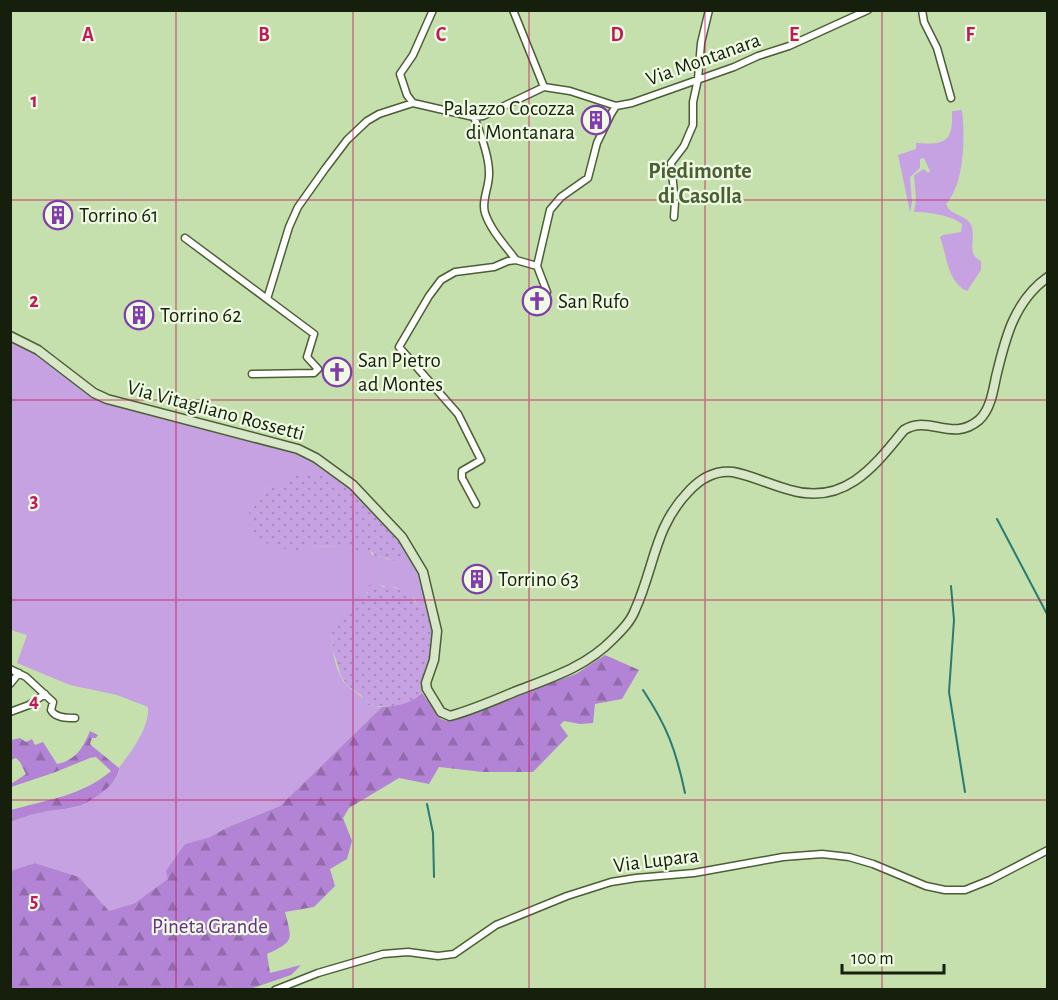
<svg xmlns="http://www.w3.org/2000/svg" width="1058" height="1000" viewBox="0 0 1058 1000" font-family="'Alegreya Sans',sans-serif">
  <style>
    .green { fill: #c6a2e2 }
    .forest { fill: url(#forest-firs) }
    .park { fill: url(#park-dots) }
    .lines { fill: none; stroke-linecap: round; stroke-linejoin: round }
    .stream { stroke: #277b72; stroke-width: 2 }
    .street-casing { stroke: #4a5f33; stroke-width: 9 }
    .secondary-casing { stroke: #4a5f33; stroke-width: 11 }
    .street { stroke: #fff; stroke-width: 6 }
    .secondary { stroke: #d8e7c7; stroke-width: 8 }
    .grid { fill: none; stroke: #c2185b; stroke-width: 1.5; stroke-opacity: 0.55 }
    .labels { text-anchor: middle; stroke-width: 4.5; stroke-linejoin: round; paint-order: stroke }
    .street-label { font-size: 21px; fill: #161e0c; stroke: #eefbe2 }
    .poi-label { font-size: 21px; fill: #161e0c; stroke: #eefbe2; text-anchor: start }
    .park-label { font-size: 21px; fill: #692e8e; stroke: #eefbe2 }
    .neighbourhood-label { font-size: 22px; font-weight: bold; fill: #4a6034; stroke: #eefbe2 }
    .grid-label { font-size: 20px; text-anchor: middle; font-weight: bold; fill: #c2185b; stroke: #eefbe2; stroke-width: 4.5; stroke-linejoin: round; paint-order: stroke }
  </style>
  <defs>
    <pattern id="forest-firs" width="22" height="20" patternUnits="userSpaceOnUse" patternTransform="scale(1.5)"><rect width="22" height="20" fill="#b384d5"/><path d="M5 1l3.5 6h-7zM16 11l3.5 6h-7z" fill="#916bab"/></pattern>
    <pattern id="park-dots" width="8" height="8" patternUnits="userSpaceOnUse" patternTransform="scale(1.5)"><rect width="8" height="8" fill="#c6a2e2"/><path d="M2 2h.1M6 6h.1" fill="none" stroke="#a98bc1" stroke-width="1.8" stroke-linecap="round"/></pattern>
  </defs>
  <rect width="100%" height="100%" fill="#c5dfad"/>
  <path class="green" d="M 962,110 C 965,136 965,183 946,204 C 950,216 966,214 971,225 C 977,239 965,253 981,261 L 981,270 L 967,291 C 947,282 947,255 940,237 L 943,235 L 961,232 L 962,224 C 951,215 928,212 914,212 L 916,200 L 914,175 L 924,169 L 928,173 L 930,171 L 924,158 L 920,159 L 920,168 L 910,177 L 912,203 L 910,212 L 898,155 L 916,149 L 916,143 C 946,145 953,142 952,111 Z
    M 10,341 L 38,354 L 102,402 L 268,443 C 300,452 319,465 346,484 L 342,486 L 291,477 L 289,483 L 267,487 L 266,492 L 249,512 L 306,547 L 342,546 L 356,550 L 370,550 L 372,555 C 389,557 396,567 411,557 L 419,572 L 428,604 L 420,607 L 417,605 L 415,599 L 395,587 L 375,585 L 335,623 C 329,639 334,674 348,686 C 357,694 361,694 368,705 L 382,707 L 280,806 L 228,827 L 210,837 L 185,844 L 169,879 L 135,903 L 109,911 L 79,877 L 35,863 L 11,871 L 11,822 L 36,813 L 77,807 L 115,780 L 119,773 L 119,768 C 131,752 150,727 148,707 L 117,695 L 70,685 L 17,663 L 27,635 L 11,630 Z"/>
  <path class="forest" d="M 605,655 L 639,670 L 622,699 L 595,704 L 593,723 L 580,724 L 564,721 L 560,725 L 568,736 L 533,772 L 483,772 L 439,767 L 429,784 L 399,778 L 349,808 L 343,818 L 352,841 L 347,859 L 330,869 L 335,886 L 314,907 L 285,912 C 292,940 295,941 267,954 L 270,973 L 301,965 L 291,975 L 250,989 L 59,990 C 44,986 27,989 11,989 L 10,871 L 35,863 L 79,877 L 109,911 L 135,903 L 168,879 L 166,871 L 185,844 L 210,837 L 228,827 L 280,806 L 382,707 C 397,706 411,703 422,693 L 441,719 L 447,721 L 576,674 Z
    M 90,731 L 98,735 L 96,738 L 92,738 L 90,744 L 92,746 L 119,768 C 120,783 89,804 75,807 C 63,810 50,810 38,813 C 29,815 19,819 11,822 L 11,810 C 46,800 82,796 111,771 L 96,757 L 90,758 L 53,773 L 11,787 L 11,784 L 26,774 L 20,762 L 16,758 L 11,760 L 11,740 L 20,738 L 26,742 L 32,739 L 35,745 L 43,742 L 57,764 C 76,760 83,748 90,731 Z"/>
  <path class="park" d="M 292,472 C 310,474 328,474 342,486 L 346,484 L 372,509 L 411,557 C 395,568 391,556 375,556 L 370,550 L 356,550 L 341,546 L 306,547 L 297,551 L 274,547 L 254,537 L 250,527 L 249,512 L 266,492 L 267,487 L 289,482 Z
    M 373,583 L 383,587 L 389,585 L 411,595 L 417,605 L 420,607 L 428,604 C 431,618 434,631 432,646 C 430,662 421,677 422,693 C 407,707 388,708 368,705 L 361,695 L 347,685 L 341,676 L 333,650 L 332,630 L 335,623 L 356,599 L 362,594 L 368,593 L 368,586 Z"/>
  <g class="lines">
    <path class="stream" d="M 997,519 L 1048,616
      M 951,586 L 954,620 L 949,692 L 965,792
      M 643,690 C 667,726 676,750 685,793
      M 427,804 L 433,833 L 434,877"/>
    <g class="street-casing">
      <path id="street" d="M 433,10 L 413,55 L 400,74 L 407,95 L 413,103 L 474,117 L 483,116 L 544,87
        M 513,10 L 544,87
        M 922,10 L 924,22 L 937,48 L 951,98
        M 544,87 L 570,91 L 616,106 L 632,103 L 734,67 L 758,56 L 789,46 L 868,10
        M 474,117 C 480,132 489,156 489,172 C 490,186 481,200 485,213 C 491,231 505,245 516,260
        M 674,217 L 675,202 L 671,163 L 684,146 L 693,125 L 693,102 L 698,79 L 701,43 L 709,10
        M 185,238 L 314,334 L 307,357 L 318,369 L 314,373 L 252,374
        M 537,266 L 550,210 L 561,197 L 588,178 L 597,143 L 611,114 L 616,106
        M 537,266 L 547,292
        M 267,299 L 289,227 L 298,207 L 325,169 L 347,140 L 367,121 L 379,114 L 413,103
        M 476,504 L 462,478 L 462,471 L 481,460 L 458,414 L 399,347 L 429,296 L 441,280 L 455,272 L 494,267 L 508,261 L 516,260 L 537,266
        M 10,669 L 26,677 L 53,702 L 51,710 C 55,718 67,718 75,718
        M 10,684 L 19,673
        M 10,712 L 29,705 L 45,694
        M 275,990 L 318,973 L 383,954 L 408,952 L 438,956 L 454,954 L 496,925 L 567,896 L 611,882 L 636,878 L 694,873 L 783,857 L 822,854 L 849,857 L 873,864 L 926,886 L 945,890 L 965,890 L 990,880 L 1048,850"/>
    </g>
    <g class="secondary-casing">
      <path id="secondary" d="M 10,336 L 38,350 L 94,393 L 107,399 L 298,449 L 316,458 L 353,485 L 402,537 L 423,572 L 437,631 L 434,660 L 426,683 L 427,689 L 441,712 L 450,716 C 472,710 493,701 514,692 C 550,678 586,667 613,639 C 622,630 631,621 635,610 C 655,566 654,527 689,491 C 701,478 715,470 733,472 C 753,476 771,485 790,490 C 844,506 874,467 904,430 C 929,414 952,443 979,420 C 990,410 993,392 996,377 C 1005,339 1014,301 1048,277"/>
    </g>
    <use href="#street" class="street"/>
    <use href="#secondary" class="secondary"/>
  </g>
  <path class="grid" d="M 176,10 L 176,990M 353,10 L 353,990M 529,10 L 529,990M 705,10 L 705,990M 882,10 L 882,990M 10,200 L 1048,200M 10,400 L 1048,400M 10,600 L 1048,600M 10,800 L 1048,800"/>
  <defs>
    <g id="building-ring" transform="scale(1.5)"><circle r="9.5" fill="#eefbe2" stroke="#823bad" stroke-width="1.5"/><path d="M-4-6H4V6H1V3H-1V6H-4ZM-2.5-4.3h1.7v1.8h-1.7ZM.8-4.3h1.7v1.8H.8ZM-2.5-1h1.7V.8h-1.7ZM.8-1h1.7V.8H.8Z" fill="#823bad"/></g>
    <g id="church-ring" transform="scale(1.5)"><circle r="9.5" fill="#eefbe2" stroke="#823bad" stroke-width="1.5"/><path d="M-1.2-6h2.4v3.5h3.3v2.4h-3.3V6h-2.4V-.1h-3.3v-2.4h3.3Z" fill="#823bad"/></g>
  </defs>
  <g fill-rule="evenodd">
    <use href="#building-ring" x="596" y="120"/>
    <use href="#building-ring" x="58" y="215"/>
    <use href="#church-ring" x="537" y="301"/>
    <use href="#building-ring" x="139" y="315"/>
    <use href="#church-ring" x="337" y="372"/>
    <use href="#building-ring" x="477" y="579"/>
  </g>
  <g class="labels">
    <g class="street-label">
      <text transform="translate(703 59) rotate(-20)" y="7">Via Montanara</text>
      <text transform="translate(216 410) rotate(15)" y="7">Via Vitagliano Rossetti</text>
      <text transform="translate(656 860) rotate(-7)" y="7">Via Lupara</text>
    </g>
    <g class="poi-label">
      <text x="575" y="115" text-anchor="end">Palazzo Cocozza<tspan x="575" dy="24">di Montanara</tspan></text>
      <text x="79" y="222">Torrino 61</text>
      <text x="558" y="308">San Rufo</text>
      <text x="160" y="322">Torrino 62</text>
      <text x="358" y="367">San Pietro<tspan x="358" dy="24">ad Montes</tspan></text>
      <text x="498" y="586">Torrino 63</text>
    </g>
    <g class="park-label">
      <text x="210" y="933">Pineta Grande</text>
    </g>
    <g class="neighbourhood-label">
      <text x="700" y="178">Piedimonte<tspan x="700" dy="25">di Casolla</tspan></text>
    </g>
  </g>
  <g class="grid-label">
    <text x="88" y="41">A</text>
    <text x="264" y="41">B</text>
    <text x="441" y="41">C</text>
    <text x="617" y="41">D</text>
    <text x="794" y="41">E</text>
    <text x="970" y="41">F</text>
    <text x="34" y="107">1</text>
    <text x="34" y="307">2</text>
    <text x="34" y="507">3</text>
    <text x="34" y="707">4</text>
    <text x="34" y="907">5</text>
  </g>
  <rect width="1058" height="1000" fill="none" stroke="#161e0c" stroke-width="24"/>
  <path d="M842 964v9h102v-9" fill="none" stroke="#161e0c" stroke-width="3"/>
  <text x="851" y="964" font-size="18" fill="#161e0c" stroke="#eefbe2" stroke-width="4.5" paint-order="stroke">100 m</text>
</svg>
